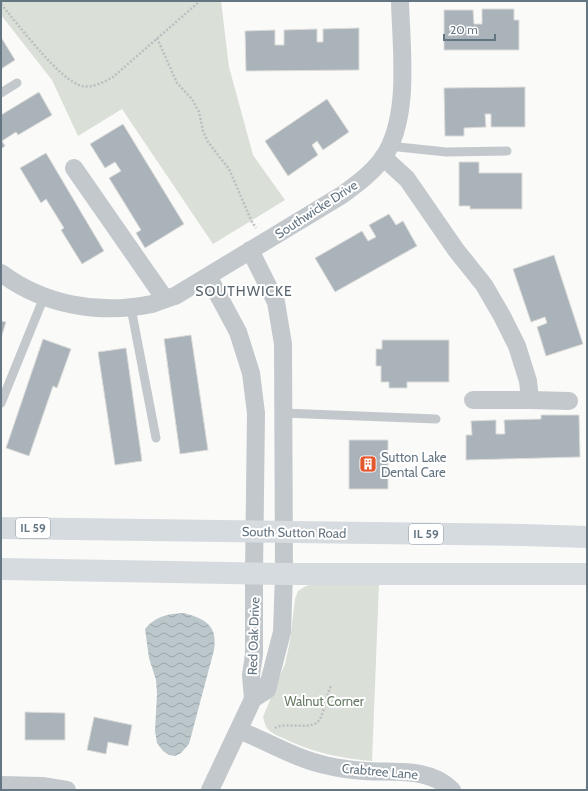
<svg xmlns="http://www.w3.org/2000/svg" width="588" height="791" viewBox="0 0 588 791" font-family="Cabin,sans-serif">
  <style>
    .park { fill: #dadfd7 }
    .water { fill: url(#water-waves) }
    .building { fill: #aab3b9; stroke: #dcdcda }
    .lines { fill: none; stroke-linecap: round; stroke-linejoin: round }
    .path { stroke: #bbbfc2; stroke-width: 2.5; stroke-dasharray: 2 2; stroke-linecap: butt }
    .service { stroke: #c3c8cc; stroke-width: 9 }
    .minor { stroke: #c3c8cc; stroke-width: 18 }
    .primary { stroke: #d6dbdf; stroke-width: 22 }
    .labels { text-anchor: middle; stroke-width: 4; stroke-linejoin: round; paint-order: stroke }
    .shield { fill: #fff; stroke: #939fa8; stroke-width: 1 }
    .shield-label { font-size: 12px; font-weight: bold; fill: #657683 }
    .street-label { font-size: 13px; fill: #657683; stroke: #fff }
    .poi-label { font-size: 13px; fill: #657683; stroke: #fff; text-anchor: start }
    .park-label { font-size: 13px; fill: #687a64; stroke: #fff }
    .neighbourhood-label { font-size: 14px; letter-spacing: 1px; fill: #57646e; stroke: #fff }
  </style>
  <defs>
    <pattern id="water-waves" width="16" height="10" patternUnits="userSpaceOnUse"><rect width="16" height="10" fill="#bbc7cb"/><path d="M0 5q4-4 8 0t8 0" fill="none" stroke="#9ca6aa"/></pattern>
  </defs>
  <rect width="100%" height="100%" fill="#fafaf8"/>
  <path class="park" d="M 1,1 L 221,1 L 229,67 L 253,155 L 285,200 L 213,244 L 122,109 L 78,136 L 52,80 L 1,15 Z
    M 317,583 L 379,583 L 372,761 C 339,758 314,753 283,738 C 278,736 271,733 267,728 C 265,725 264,720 263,717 L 285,664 L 290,641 L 295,599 L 298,591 L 306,586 Z"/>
  <path class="water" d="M 184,613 C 205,619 218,625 214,650 L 189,744 L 181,753 L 175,756 L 169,755 L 163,751 L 157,743 L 155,731 L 157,694 L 156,680 L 149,658 L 145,629 C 155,616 168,614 184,613 Z"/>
  <path class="building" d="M 482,9 L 514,9 L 514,20 L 519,20 L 519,50 L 444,50 L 444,10 L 473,10 L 474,24 L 482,24 Z
    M 359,28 L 359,70 L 246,71 L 245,31 L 275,30 L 275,45 L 284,45 L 284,30 L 317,29 L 317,42 L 323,42 L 323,29 Z
    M 1,37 L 15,60 L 1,69 Z
    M 525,87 L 525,127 L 491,127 L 491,114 L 485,114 L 486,127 L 464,128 L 464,136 L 445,136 L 444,88 Z
    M 39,92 L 52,115 L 18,135 L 16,132 L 2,141 L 5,146 L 1,149 L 1,115 Z
    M 327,99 L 349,132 L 323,150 L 317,141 L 312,145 L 318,155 L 288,176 L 265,141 Z
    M 123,124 L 184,224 L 145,248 L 136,233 L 141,230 L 109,178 L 121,171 L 115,162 L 105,168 L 90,144 Z
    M 46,153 L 104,251 L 82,264 L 61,230 L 64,228 L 46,199 L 41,203 L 20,168 Z
    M 459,162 L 479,162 L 479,173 L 522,173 L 522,209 L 470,209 L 470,206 L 459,206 Z
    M 389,214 L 396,225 L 403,221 L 417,246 L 335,292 L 315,258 L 362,231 L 368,241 L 376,237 L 369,225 Z
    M 554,255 L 583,344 L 546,356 L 537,327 L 547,323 L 545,317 L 531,322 L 513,269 Z
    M 1,321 L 6,322 L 1,338 Z
    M 191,335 L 208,450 L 180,454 L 164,339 Z
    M 43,339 L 71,349 L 57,388 L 53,386 L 29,456 L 6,448 Z
    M 382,340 L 449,340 L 449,382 L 407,382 L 407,388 L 389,388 L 389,382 L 381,382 L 381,366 L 376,366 L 376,349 L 382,349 Z
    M 126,348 L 142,461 L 115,465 L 98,352 Z
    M 541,415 L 579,415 L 580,457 L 466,460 L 466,435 L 472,435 L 471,421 L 496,420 L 496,434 L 505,434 L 504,420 L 541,419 Z
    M 349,440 L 388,440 L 388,489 L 349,489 Z
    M 25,712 L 65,713 L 65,740 L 25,740 Z
    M 94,717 L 132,725 L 128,746 L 108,742 L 106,754 L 87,750 Z"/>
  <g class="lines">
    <path class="path" d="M 1,4 C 16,22 61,82 82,86 C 93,88 104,82 113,77 L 200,1
      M 157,38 L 177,83 L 192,99 L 199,112 L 203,131 L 208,142 L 229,169 L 252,222 L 256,228
      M 275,728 C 287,721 313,732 320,719 C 325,709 326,696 331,686"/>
    <path class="service" d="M 1,93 L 17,83
      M 389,146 L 446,152 L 507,151
      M 131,308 L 156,438
      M 1,403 L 44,297
      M 283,413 L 436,419"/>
    <path class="minor" d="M 383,157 L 407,179 L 456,250 L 484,285 L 502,316 L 517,346 L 528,381 L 530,400 L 569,401
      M 74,168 L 165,299
      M 250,250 L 276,302 L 283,344 L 284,574 L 282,632 L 267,690 L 253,699
      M 1,273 C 44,305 99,315 152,304 C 159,302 167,298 175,296 L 342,195 C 357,184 372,173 383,158 C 411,117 401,48 400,1
      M 208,276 L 238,332 L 251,373 L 256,413 L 254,573 L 254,655 L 251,675 L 253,699 L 210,790
      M 473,400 L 530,400
      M 239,730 C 268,742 298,760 329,766 C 341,769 353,770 365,771 C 395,773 429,767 452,790
      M 1,785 L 42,786 L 67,790"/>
    <path class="primary" d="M 1,528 L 522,535 L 587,537
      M 1,569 L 284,574 L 587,574"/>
  </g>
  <defs>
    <g id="building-square" transform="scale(0.9)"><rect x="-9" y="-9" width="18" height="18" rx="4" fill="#e4572e" stroke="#fff"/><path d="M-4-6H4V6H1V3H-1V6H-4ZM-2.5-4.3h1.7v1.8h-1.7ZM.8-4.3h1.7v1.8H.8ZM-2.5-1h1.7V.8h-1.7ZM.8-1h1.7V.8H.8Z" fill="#fff"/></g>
  </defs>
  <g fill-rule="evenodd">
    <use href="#building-square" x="368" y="464"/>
  </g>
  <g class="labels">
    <g class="shield">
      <rect x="16" y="518" width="34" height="20" rx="3"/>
      <rect x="409" y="524" width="34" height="20" rx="3"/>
    </g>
    <g class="shield-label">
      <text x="33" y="532">IL 59</text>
      <text x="426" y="538">IL 59</text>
    </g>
    <g class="street-label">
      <text transform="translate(316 209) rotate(-33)" y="5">Southwicke Drive</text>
      <text transform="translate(294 532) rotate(1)" y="5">South Sutton Road</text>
      <text transform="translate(253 636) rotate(-88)" y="5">Red Oak Drive</text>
      <text transform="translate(380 771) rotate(5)" y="5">Crabtree Lane</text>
    </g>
    <g class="poi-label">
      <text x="381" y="462">Sutton Lake<tspan x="381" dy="15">Dental Care</tspan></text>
    </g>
    <g class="park-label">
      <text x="324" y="706">Walnut Corner</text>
    </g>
    <g class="neighbourhood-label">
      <text x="244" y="296">SOUTHWICKE</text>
    </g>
  </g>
  <rect width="588" height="791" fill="none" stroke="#657683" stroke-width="4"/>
  <path d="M444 34v6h51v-6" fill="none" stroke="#657683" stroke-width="2"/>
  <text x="450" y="34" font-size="12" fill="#657683" stroke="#ffffff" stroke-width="3" paint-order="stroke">20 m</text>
</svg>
